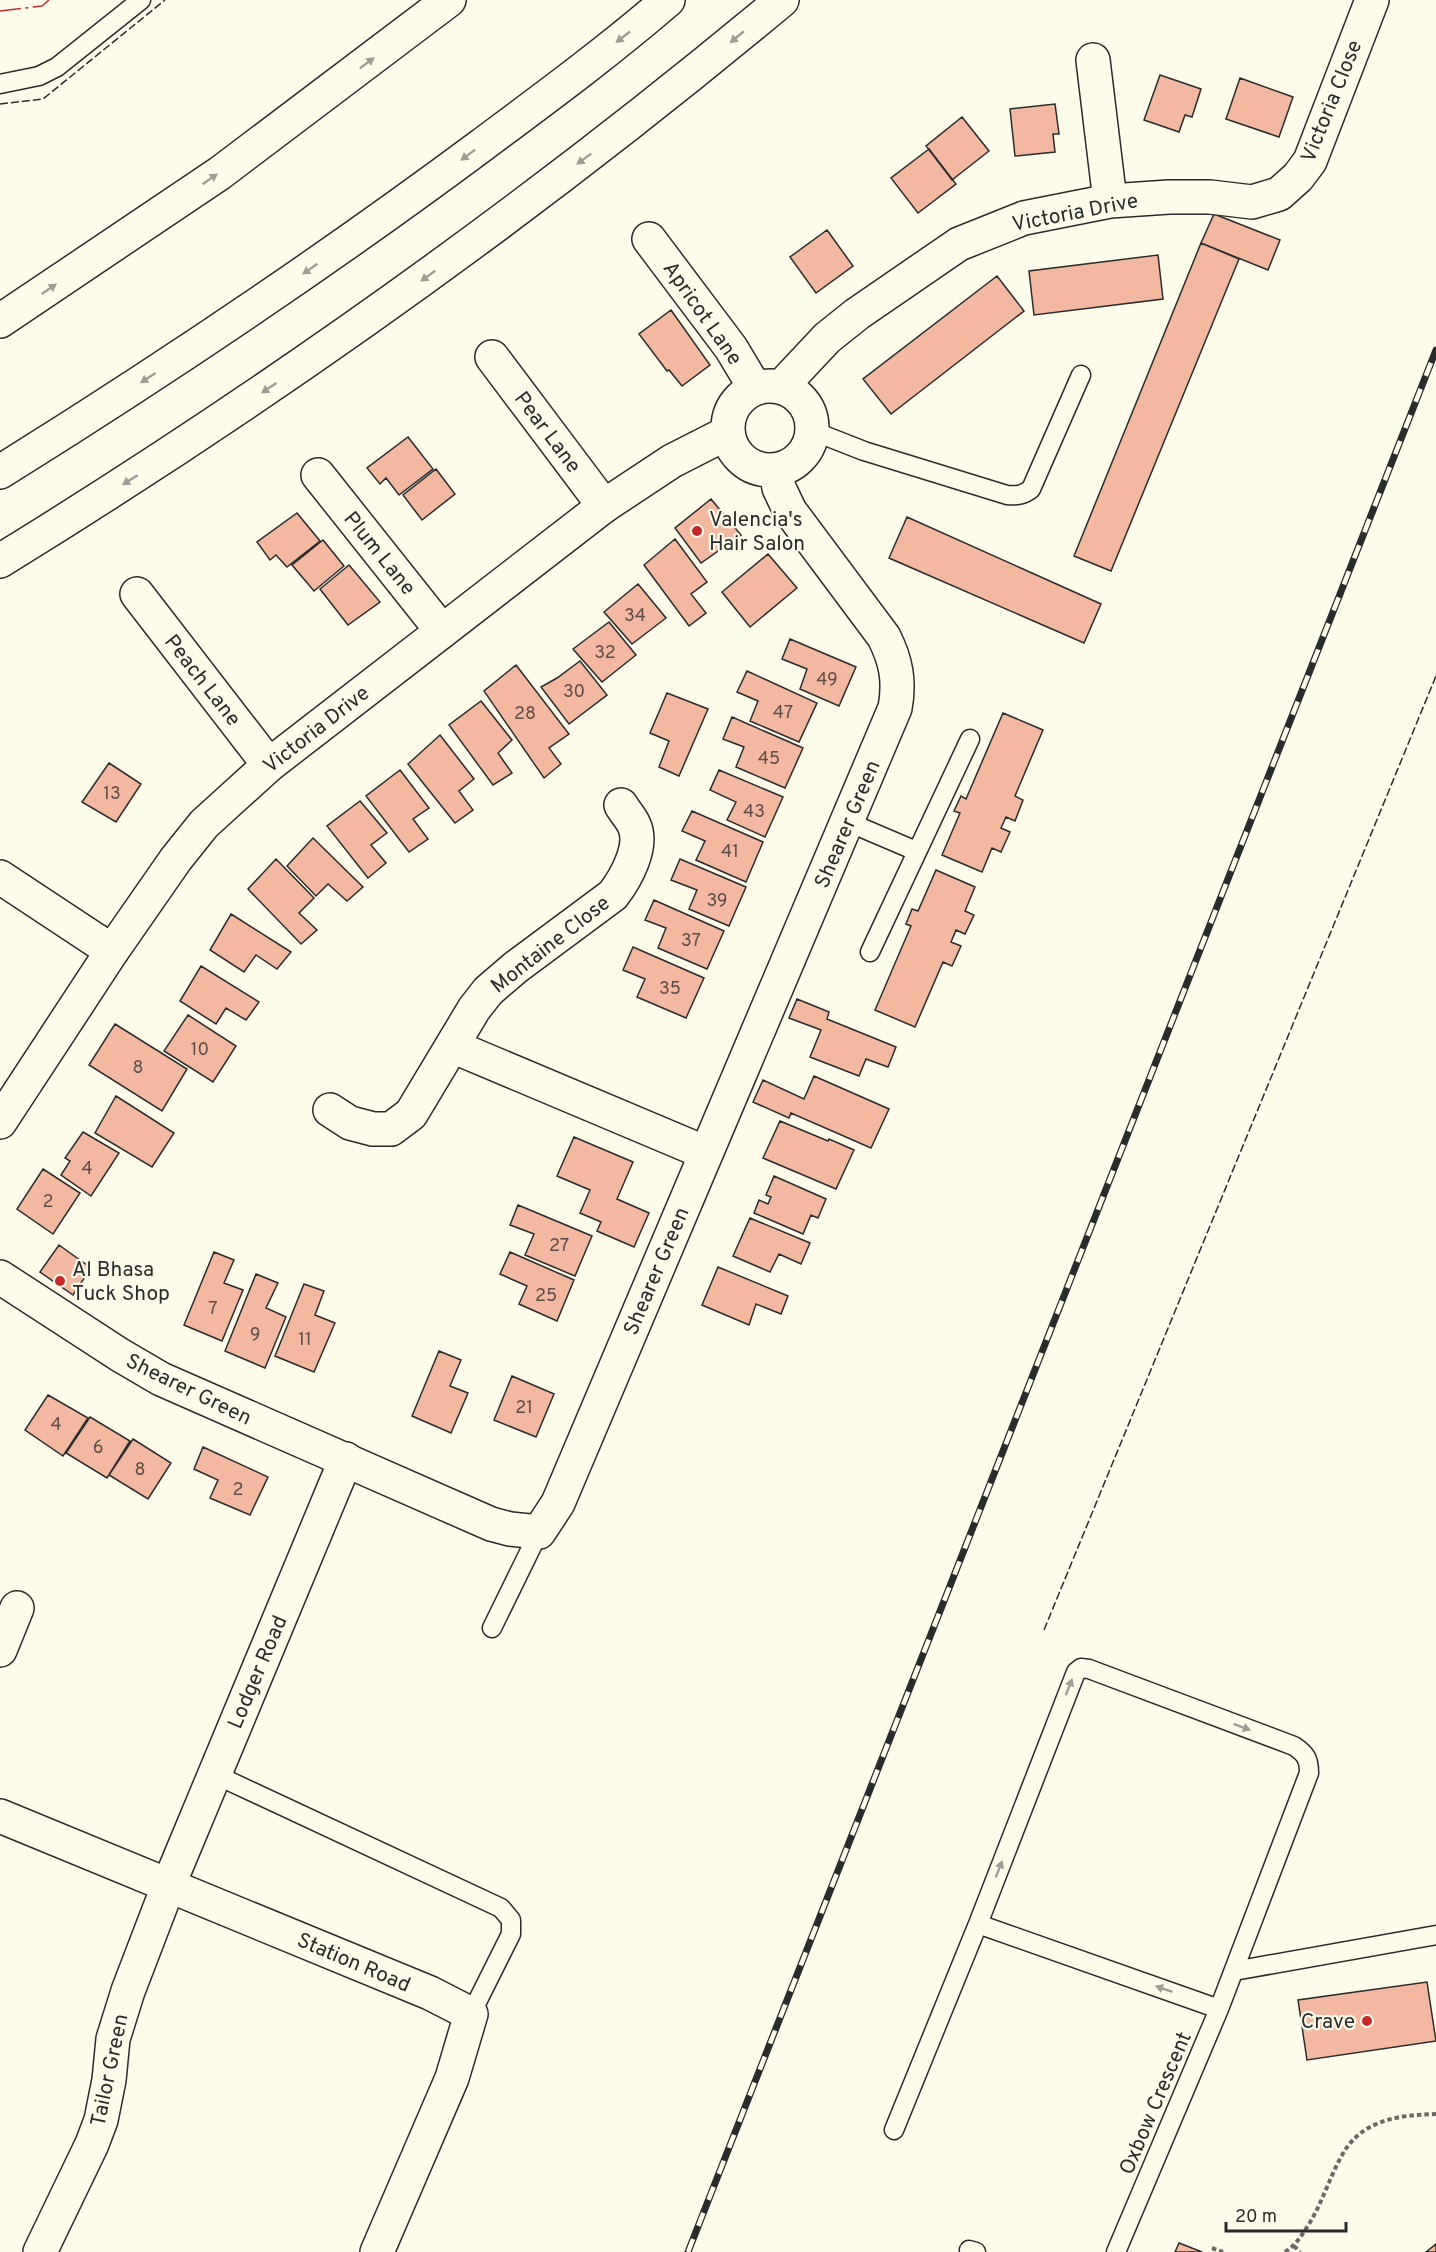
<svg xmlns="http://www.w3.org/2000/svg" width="1436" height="2252" viewBox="0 0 1436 2252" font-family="Overpass,sans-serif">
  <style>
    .building { fill: #f2b8a0; stroke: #2b2b2b; stroke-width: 1.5 }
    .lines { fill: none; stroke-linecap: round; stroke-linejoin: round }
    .service-casing { stroke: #2b2b2b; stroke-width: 21 }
    .minor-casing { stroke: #2b2b2b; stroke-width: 36 }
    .tertiary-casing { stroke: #2b2b2b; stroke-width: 36 }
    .motorway-casing { stroke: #2b2b2b; stroke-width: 36 }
    .path { stroke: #6a6964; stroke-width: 4; stroke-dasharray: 4.5 3; stroke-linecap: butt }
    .service { stroke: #fdfbea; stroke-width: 18 }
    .minor { stroke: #fdfbea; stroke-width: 33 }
    .tertiary { stroke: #fdfbea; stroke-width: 33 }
    .motorway { stroke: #fdfbea; stroke-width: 33 }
    .rail-casing { stroke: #2b2b2b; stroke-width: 7 }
    .rail { stroke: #fdfbea; stroke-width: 4.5; stroke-dasharray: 14; stroke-linecap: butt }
    .fence { stroke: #2b2b2b; stroke-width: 1.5; stroke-dasharray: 8 3; stroke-linecap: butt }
    .power { stroke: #c62828; stroke-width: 1.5; stroke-dasharray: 21 4.5 3 4.5; stroke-linecap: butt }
    .oneway { fill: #9e9d94 }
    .poi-dot { fill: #c62828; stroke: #fdfbea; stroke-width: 2 }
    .labels { text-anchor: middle; stroke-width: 4.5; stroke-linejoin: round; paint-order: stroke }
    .number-label { font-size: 18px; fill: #5d4e48 }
    .street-label { font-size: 21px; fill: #2b2b2b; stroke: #fdfbea }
    .poi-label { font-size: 21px; fill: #2b2b2b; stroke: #fdfbea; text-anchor: start }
  </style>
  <rect width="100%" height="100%" fill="#fdfbea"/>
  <path class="building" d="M 1160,75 L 1201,89 L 1192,117 L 1185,115 L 1179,132 L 1144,120 Z
    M 1240,78 L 1293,97 L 1279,137 L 1226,119 Z
    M 1055,104 L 1059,134 L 1053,134 L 1055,152 L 1015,156 L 1010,109 Z
    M 962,117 L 989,151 L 952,180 L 926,146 Z
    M 929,149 L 956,184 L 918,213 L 891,178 Z
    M 1214,214 L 1280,240 L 1268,270 L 1201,243 Z
    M 827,230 L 853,266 L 816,293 L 790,257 Z
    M 1201,243 L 1239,259 L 1111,571 L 1074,556 Z
    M 1158,255 L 1163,299 L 1034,315 L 1029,271 Z
    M 997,276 L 1024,311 L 891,414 L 863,379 Z
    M 671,310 L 710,365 L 682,386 L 669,370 L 667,371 L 639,334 Z
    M 408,437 L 433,469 L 399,495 L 386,478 L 380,484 L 367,468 Z
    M 436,469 L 455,494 L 422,520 L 403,495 Z
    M 711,499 L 741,535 L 701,563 L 675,528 Z
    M 297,513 L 320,541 L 287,567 L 276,555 L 270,560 L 257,542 Z
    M 907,517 L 1101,604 L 1084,643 L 889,558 Z
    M 675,539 L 707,582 L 691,594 L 706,613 L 689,626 L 644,565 Z
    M 323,540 L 344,566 L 314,591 L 292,565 Z
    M 768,554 L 797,588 L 750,627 L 722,592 Z
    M 349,565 L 380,602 L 348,625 L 320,589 Z
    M 638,584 L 666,618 L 632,644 L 604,612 Z
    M 609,622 L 636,655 L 602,682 L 573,649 Z
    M 790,639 L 856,667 L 839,706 L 800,689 L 807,669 L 782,659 Z
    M 580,661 L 607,695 L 569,724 L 541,687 L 557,678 Z
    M 516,665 L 569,734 L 549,748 L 561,764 L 544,778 L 484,691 Z
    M 747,671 L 817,703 L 799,742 L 750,721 L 758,701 L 737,692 Z
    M 667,693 L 708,709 L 679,776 L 659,767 L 669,741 L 650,733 Z
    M 481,701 L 512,740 L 498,753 L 512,773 L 493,785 L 449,725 Z
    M 1003,713 L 1043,730 L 1015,796 L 1023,800 L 1015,821 L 1006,817 L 1001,828 L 1010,832 L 1001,852 L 992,848 L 982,872 L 942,855 L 960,813 L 954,811 L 961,796 L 966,799 Z
    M 732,717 L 803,748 L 785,788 L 736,767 L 744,747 L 723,739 Z
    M 440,735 L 474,779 L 459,791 L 473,810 L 455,823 L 408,764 Z
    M 109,763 L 141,784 L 116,822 L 82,802 Z
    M 400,770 L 429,808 L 413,819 L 428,839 L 409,852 L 366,796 Z
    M 719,770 L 783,797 L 765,837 L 727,820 L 736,802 L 710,790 Z
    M 360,801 L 387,833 L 371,845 L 386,863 L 368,878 L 327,826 Z
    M 692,811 L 763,842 L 746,882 L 696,860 L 705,841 L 682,831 Z
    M 313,838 L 363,887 L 347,901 L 328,884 L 316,896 L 287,866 Z
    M 276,859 L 314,898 L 299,913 L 317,930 L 301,944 L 248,889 Z
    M 680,859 L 746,887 L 729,926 L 689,909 L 697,890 L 671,880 Z
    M 936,870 L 975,887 L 965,911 L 974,915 L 965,934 L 956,930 L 951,942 L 961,946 L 952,966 L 943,962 L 915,1027 L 875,1010 L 911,926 L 906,924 L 912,909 L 918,911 Z
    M 654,900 L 724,931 L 707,969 L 658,948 L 666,928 L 645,920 Z
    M 231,914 L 291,952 L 277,969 L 256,955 L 244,972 L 210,950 Z
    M 633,947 L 704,978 L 686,1018 L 637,997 L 645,979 L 623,970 Z
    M 201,966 L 259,1002 L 246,1020 L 226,1008 L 216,1024 L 180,1001 Z
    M 797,999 L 829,1012 L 827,1019 L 896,1047 L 888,1067 L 866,1059 L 859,1076 L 810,1057 L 821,1030 L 789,1018 Z
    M 188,1015 L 236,1046 L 213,1082 L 164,1051 Z
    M 115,1024 L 187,1069 L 162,1111 L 89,1065 Z
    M 814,1076 L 889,1109 L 871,1148 L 791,1113 L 789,1118 L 753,1102 L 763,1080 L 804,1099 Z
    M 116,1096 L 174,1133 L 152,1167 L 95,1133 Z
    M 780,1121 L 828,1141 L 829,1139 L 854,1150 L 836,1189 L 763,1158 Z
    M 83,1132 L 119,1153 L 91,1196 L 61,1175 L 70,1161 L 65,1158 Z
    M 574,1137 L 633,1162 L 617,1199 L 649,1213 L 634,1247 L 597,1231 L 601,1222 L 580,1213 L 590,1190 L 557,1176 Z
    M 43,1169 L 80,1193 L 53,1234 L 17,1209 Z
    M 774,1176 L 826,1199 L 818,1218 L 811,1215 L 803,1234 L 754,1213 L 759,1200 L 768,1204 L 771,1197 L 766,1195 Z
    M 518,1205 L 592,1236 L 575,1276 L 525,1255 L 534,1234 L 510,1225 Z
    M 750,1218 L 810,1243 L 801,1264 L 779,1254 L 770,1272 L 733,1256 Z
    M 59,1245 L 91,1268 L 73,1295 L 40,1272 Z
    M 214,1252 L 234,1260 L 224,1283 L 243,1290 L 222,1341 L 184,1325 Z
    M 510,1252 L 574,1280 L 557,1321 L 519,1304 L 527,1286 L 500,1274 Z
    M 718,1267 L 788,1296 L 781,1314 L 756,1304 L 749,1325 L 702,1305 Z
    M 256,1274 L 278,1283 L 266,1308 L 286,1317 L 265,1368 L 225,1351 Z
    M 304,1284 L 324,1291 L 315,1315 L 335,1323 L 314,1372 L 275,1356 Z
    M 439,1351 L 461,1360 L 450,1386 L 468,1393 L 451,1433 L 412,1416 Z
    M 512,1376 L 554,1394 L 536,1437 L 494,1420 Z
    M 48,1395 L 88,1418 L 63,1456 L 25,1430 Z
    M 90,1417 L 130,1441 L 107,1478 L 66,1453 Z
    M 133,1439 L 171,1463 L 148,1499 L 109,1475 Z
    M 203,1447 L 268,1477 L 250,1515 L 210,1498 L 218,1480 L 194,1469 Z
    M 1427,1982 L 1436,2041 L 1307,2060 L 1298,2000 Z
    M 1179,2243 L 1202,2252 L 1175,2252 Z
    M 1436,2244 L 1436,2252 L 1426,2252 Z"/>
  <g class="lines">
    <g class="service-casing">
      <path id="service" d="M 0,84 L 39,76 L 57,67 L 141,0
        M 813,431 L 864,451 L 1007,495 C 1018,496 1023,495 1031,489 L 1081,375
        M 848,822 L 916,851
        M 870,952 L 970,739
        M 492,1628 L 539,1532
        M 214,1774 L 501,1908 L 511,1920 L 511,1934 L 471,2014
        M 978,1924 L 1219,2009
        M 1234,1971 L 1436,1935
        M 894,2130 L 978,1924 L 1076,1672 L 1081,1668 L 1089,1669 L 1294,1746 C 1306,1754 1309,1759 1309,1773 L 1219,2009 L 1116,2252
        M 969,2250 L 976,2252"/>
    </g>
    <g class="minor-casing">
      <path id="minor" d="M 1093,60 L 1110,201
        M 649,239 L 731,348 L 755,388
        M 492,357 L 604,506
        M 781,387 L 827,338 L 857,314 L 959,244 L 1024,218 L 1110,201 L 1169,197 L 1210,197 L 1252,202 L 1279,194 L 1298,177 L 1310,161 L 1372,0
        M 318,475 L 442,631
        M 137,594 L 269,765
        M 0,877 L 112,951
        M 452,1046 L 706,1153
        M 330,1110 L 350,1123 L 373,1129 L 391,1129 L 411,1114 L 474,1009 L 488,991 L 516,967 L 613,895 C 626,878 644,846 634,825 C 631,818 625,812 621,805
        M 0,1650 L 17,1608
        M 0,1816 L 430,1993 L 471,2014 L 452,2078 L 377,2252
        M 40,2252 L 92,2144 L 101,2120 L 109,2080 L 113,2039 L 128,1991 L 169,1884 L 346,1459"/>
    </g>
    <g class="tertiary-casing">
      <path id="tertiary" d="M728 428a42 42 0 1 1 84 0a42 42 0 1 1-84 0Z
        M 0,1122 L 112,951 L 176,859 L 204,824 L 269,765 L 604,506 L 672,461 L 727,433
        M 0,1277 L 120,1355 L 161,1379 L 491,1524 L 510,1529 L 539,1532 L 558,1503 L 895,708 C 900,681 896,661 884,637 L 790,511 L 779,488 L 776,470"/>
    </g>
    <g class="motorway-casing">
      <path id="motorway" d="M 0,321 L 220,173 L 449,0
        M 0,472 C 165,369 326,261 482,145 C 545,98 609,51 668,0
        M 0,561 C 274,392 535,206 782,0"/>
    </g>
    <path class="path" d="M 1294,2246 L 1300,2252
      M 1212,2248 L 1223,2252
      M 1285,2252 C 1296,2245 1302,2235 1309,2224 C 1322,2203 1329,2179 1341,2157 C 1360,2120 1398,2115 1436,2114"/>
    <use href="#service" class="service"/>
    <use href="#minor" class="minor"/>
    <use href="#tertiary" class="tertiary"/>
    <use href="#motorway" class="motorway"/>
    <g class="rail-casing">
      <path id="rail" d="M 688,2252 L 1436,350"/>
    </g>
    <use href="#rail" class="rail"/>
    <path class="fence" d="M 0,104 L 43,99 L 165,0
      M 1044,1630 L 1436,676"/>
    <path class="power" d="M 0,11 L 42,6 L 49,0"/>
  </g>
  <defs><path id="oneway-solid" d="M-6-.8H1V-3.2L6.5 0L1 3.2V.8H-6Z" transform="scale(1.5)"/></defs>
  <g class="oneway">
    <use href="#oneway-solid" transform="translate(623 37) rotate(142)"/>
    <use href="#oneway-solid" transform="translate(737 37) rotate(140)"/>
    <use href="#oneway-solid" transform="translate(367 63) rotate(-37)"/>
    <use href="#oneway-solid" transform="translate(468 155) rotate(143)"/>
    <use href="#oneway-solid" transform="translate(584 159) rotate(143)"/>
    <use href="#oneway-solid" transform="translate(210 179) rotate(-35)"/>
    <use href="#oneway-solid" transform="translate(310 269) rotate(145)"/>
    <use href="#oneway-solid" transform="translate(428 276) rotate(144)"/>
    <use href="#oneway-solid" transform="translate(49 289) rotate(-34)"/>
    <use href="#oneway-solid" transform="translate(148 378) rotate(147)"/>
    <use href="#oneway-solid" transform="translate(269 388) rotate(146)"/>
    <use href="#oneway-solid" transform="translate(130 480) rotate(148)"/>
    <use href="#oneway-solid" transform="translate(1069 1687) rotate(-69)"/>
    <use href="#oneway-solid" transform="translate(1242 1727) rotate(21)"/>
    <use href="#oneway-solid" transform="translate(999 1869) rotate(-69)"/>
    <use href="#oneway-solid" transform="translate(1164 1989) rotate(-161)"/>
  </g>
  <g class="poi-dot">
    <circle cx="697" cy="531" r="6"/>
    <circle cx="60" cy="1281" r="6"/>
    <circle cx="1367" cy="2021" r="6"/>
  </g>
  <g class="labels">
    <g class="number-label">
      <text x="635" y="621">34</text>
      <text x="605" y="658">32</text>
      <text x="827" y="685">49</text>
      <text x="574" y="697">30</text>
      <text x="783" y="718">47</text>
      <text x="525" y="719">28</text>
      <text x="769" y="764">45</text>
      <text x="112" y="799">13</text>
      <text x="754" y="817">43</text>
      <text x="730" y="857">41</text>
      <text x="717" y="906">39</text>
      <text x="691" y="946">37</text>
      <text x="670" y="994">35</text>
      <text x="200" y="1055">10</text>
      <text x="138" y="1073">8</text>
      <text x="87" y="1174">4</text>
      <text x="48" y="1207">2</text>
      <text x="559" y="1251">27</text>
      <text x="546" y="1301">25</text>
      <text x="213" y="1314">7</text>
      <text x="255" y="1340">9</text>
      <text x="305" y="1345">11</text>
      <text x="524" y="1413">21</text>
      <text x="56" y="1430">4</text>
      <text x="98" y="1453">6</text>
      <text x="140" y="1475">8</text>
      <text x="238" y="1495">2</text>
    </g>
    <g class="street-label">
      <text transform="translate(1331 101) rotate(-68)" y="7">Victoria Close</text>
      <text transform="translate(1075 212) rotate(-11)" y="7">Victoria Drive</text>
      <text transform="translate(703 313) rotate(55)" y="7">Apricot Lane</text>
      <text transform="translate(548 432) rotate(53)" y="7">Pear Lane</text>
      <text transform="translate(380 553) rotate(51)" y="7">Plum Lane</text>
      <text transform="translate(203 680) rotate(52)" y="7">Peach Lane</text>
      <text transform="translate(316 729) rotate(-38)" y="7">Victoria Drive</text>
      <text transform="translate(847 824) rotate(-67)" y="7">Shearer Green</text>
      <text transform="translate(550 944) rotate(-38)" y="7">Montaine Close</text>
      <text transform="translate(656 1271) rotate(-67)" y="7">Shearer Green</text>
      <text transform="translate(189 1389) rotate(26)" y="7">Shearer Green</text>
      <text transform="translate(257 1672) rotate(-67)" y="7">Lodger Road</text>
      <text transform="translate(354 1962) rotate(23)" y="7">Station Road</text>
      <text transform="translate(109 2070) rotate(-78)" y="7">Tailor Green</text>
      <text transform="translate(1155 2103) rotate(-67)" y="7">Oxbow Crescent</text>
    </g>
    <g class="poi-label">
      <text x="709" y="526">Valencia's<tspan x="709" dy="24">Hair Salon</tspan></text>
      <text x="72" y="1276">Al Bhasa<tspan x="72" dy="24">Tuck Shop</tspan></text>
      <text x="1355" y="2028" text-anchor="end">Crave</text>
    </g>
  </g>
  <path d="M1226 2222v9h120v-9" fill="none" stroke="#2b2b2b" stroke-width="3"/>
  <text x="1235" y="2222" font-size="18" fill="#2b2b2b" stroke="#fdfbea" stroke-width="4.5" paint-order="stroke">20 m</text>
</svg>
